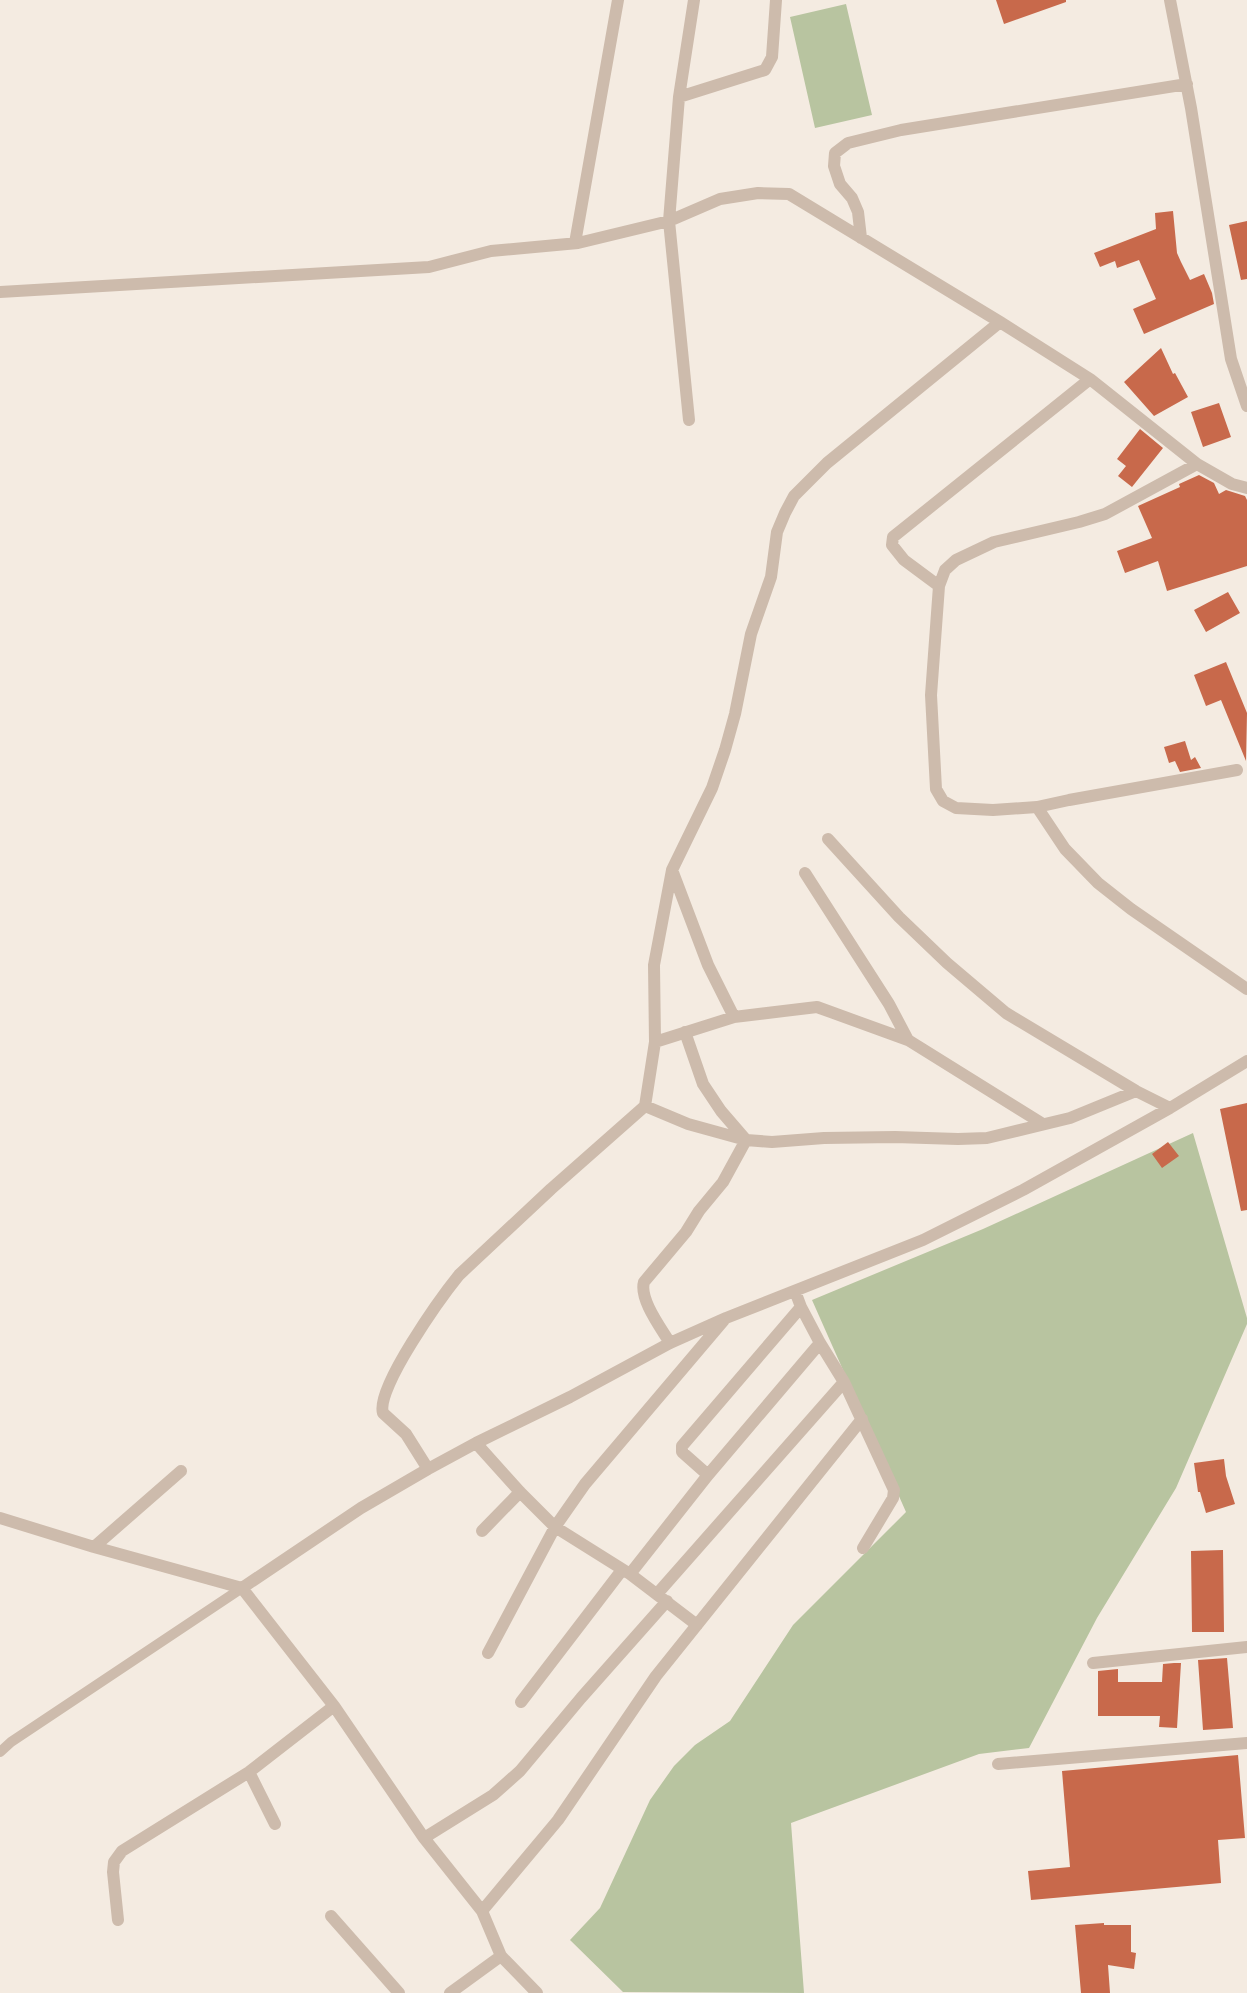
<svg xmlns="http://www.w3.org/2000/svg" width="1247" height="1993" viewBox="0 0 1247 1993" font-family="Ubuntu,sans-serif">
  <style>
    .green { fill: #b8c4a0 }
    .building { fill: #c8694b }
    .lines { fill: none; stroke-linecap: round; stroke-linejoin: round }
    .lane { stroke: #cdbbac; stroke-width: 10 }
    .street { stroke: #cdbbac; stroke-width: 12 }
  </style>
  <rect width="100%" height="100%" fill="#f4ebe1"/>
  <path class="green" d="M 846,4 L 872,115 L 815,128 L 790,17 Z
    M 1193,1133 L 1247,1318 L 1247,1324 L 1176,1488 L 1097,1618 L 1029,1748 L 979,1754 L 791,1823 L 804,1993 L 623,1992 L 570,1940 L 600,1908 L 650,1800 L 674,1766 L 695,1745 L 730,1721 L 793,1625 L 906,1512 L 812,1300 L 983,1229 Z"/>
  <path class="building" d="M 996,0 L 1066,0 L 1066,2 L 1004,24 Z
    M 1173,211 L 1177,253 L 1181,262 L 1190,280 L 1204,274 L 1212,293 L 1214,304 L 1144,334 L 1133,309 L 1156,299 L 1139,260 L 1117,268 L 1115,261 L 1100,267 L 1094,253 L 1156,229 L 1155,213 Z
    M 1247,221 L 1247,279 L 1241,280 L 1229,225 Z
    M 1161,348 L 1173,374 L 1175,373 L 1188,397 L 1154,416 L 1124,382 Z
    M 1219,403 L 1231,437 L 1203,447 L 1191,412 Z
    M 1140,429 L 1163,448 L 1132,487 L 1118,476 L 1126,466 L 1117,459 Z
    M 1199,475 L 1214,483 L 1219,494 L 1226,490 L 1245,496 L 1247,500 L 1247,566 L 1167,591 L 1158,561 L 1125,573 L 1117,551 L 1152,538 L 1138,506 L 1180,487 L 1179,484 Z
    M 1228,592 L 1240,613 L 1206,632 L 1194,610 Z
    M 1226,662 L 1247,713 L 1246,761 L 1221,700 L 1206,706 L 1194,675 Z
    M 1185,741 L 1191,760 L 1195,757 L 1201,768 L 1180,772 L 1175,761 L 1169,763 L 1164,747 Z
    M 1247,1103 L 1247,1210 L 1241,1211 L 1220,1109 Z
    M 1168,1142 L 1179,1156 L 1162,1168 L 1152,1154 Z
    M 1224,1459 L 1226,1476 L 1235,1504 L 1206,1513 L 1200,1492 L 1198,1492 L 1194,1463 Z
    M 1223,1550 L 1224,1632 L 1192,1632 L 1191,1551 Z
    M 1227,1658 L 1233,1728 L 1203,1730 L 1198,1660 Z
    M 1174,1663 L 1181,1663 L 1177,1728 L 1159,1727 L 1160,1716 L 1098,1716 L 1098,1671 L 1118,1669 L 1118,1682 L 1162,1682 L 1163,1664 Z
    M 1238,1755 L 1245,1838 L 1218,1840 L 1221,1883 L 1031,1900 L 1028,1871 L 1070,1867 L 1062,1771 Z
    M 1104,1923 L 1104,1925 L 1131,1925 L 1131,1952 L 1136,1953 L 1134,1969 L 1108,1965 L 1110,1993 L 1081,1993 L 1075,1925 Z"/>
  <g class="lines">
    <path class="lane" d="M 0,1752 L 11,1742 L 242,1588"/>
    <path class="street" d="M 1170,0 L 1191,108 L 1231,359 L 1247,406
      M 679,97 L 765,70 L 772,57 L 776,0
      M 861,238 L 858,212 L 852,198 L 840,184 L 834,166 L 835,153 L 848,143 L 901,130 L 1187,84
      M 575,243 L 618,0
      M 0,292 L 429,267 L 491,251 L 578,243 L 669,221 L 720,199 L 758,193 L 789,194 L 1000,322 L 1090,379 L 1197,464 L 1232,484 L 1247,488
      M 1000,322 L 827,463 L 794,496 L 785,513 L 777,532 L 771,577 L 751,634 L 735,714 L 725,750 L 712,788 L 672,870 L 654,965 L 655,1042 L 645,1106 L 688,1124 L 746,1140 L 772,1142 L 824,1138 L 895,1137 L 958,1139 L 987,1138 L 1070,1118 L 1136,1091
      M 689,420 L 669,221 L 679,97 L 694,0
      M 1197,464 L 1105,514 L 1079,522 L 994,542 L 956,560 L 945,570 L 939,586 L 931,695 L 936,789 L 943,801 L 956,808 L 993,810 L 1037,807 L 1069,800 L 1237,770
      M 939,586 L 904,560 L 892,545 L 893,537 L 1090,379
      M 1037,807 L 1065,849 L 1098,883 L 1131,909 L 1247,989
      M 828,839 L 899,917 L 947,963 L 1006,1013 L 1136,1091 L 1170,1108
      M 672,870 L 708,965 L 734,1017
      M 805,873 L 889,1004 L 908,1040
      M 655,1042 L 734,1017 L 817,1007 L 908,1040 L 1043,1124
      M 795,1291 L 801,1307 L 820,1343 L 844,1382 L 894,1490 L 893,1498 L 863,1548
      M 670,1343 C 661,1328 639,1299 644,1282 L 686,1232 L 699,1211 L 723,1182 L 746,1140 L 721,1111 L 703,1084 L 685,1032
      M 476,1443 L 520,1492 L 555,1527 L 630,1574 L 697,1625
      M 428,1469 L 406,1434 L 383,1413 C 375,1389 442,1296 459,1275 L 551,1189 L 645,1106
      M 708,1475 L 682,1452 L 682,1446 L 801,1307
      M 0,1518 L 94,1547 L 242,1588 L 334,1706 L 424,1838 L 482,1911 L 558,1820 L 656,1676 L 862,1419
      M 482,1531 L 520,1492
      M 94,1547 L 181,1471
      M 630,1574 L 708,1475 L 820,1343
      M 242,1588 L 361,1508 L 428,1469 L 476,1443 L 570,1397 L 670,1343 L 726,1318 L 923,1240 L 1023,1190 L 1170,1108 L 1247,1061
      M 657,1594 L 844,1382
      M 488,1653 L 555,1527 L 585,1484 L 724,1320
      M 1093,1663 L 1247,1647
      M 521,1702 L 622,1570
      M 998,1764 L 1247,1743
      M 249,1772 L 275,1824
      M 424,1838 L 493,1795 L 520,1771 L 581,1698 L 667,1601
      M 482,1911 L 501,1956 L 537,1993
      M 331,1916 L 399,1993
      M 118,1920 L 113,1872 L 114,1862 L 122,1851 L 249,1772 L 334,1706
      M 450,1993 L 501,1956"/>
  </g>
</svg>
